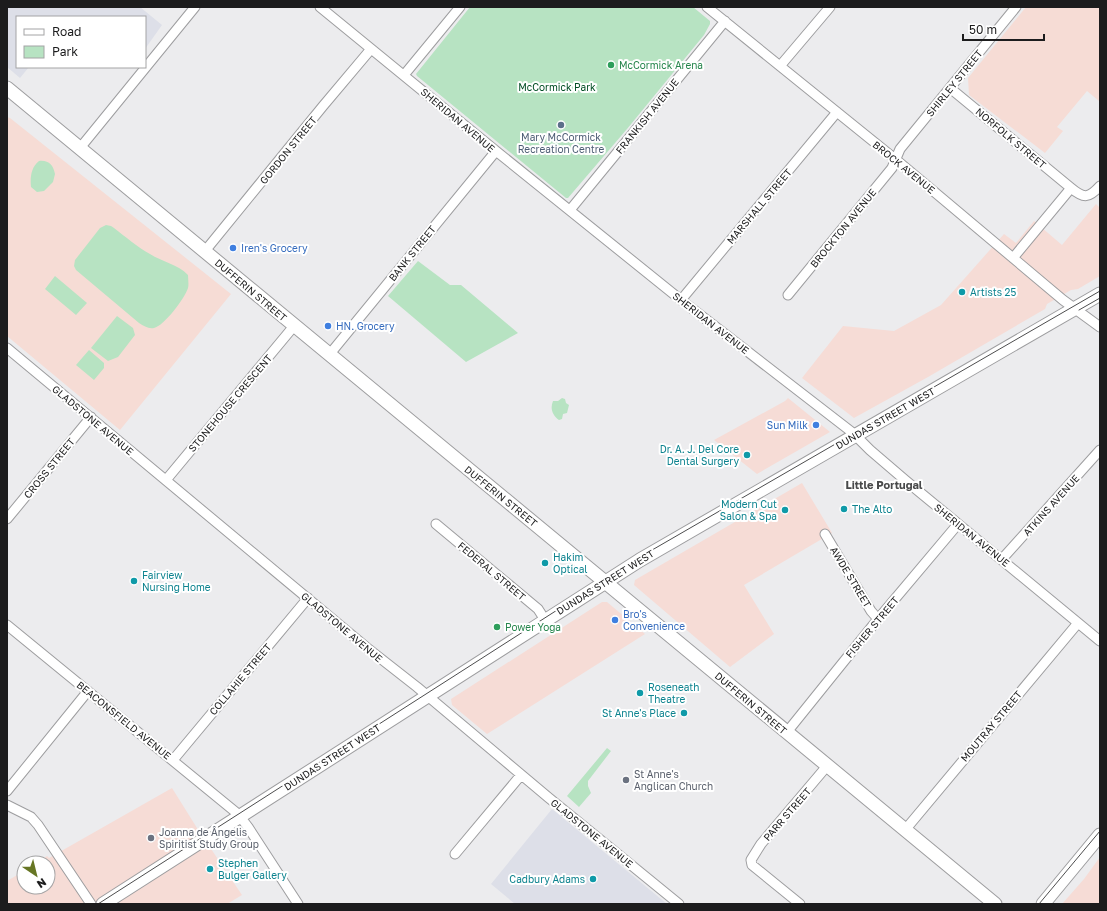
<svg xmlns="http://www.w3.org/2000/svg" width="1107" height="911" viewBox="0 0 1107 911" font-family="'Golos Text',sans-serif">
  <style>
    .commercial { fill: #f6dcd6 }
    .built { fill: #dddfe8 }
    .education { fill: #f6dcd5 }
    .green { fill: #b7e3c2 }
    .lines { fill: none; stroke-linecap: round; stroke-linejoin: round }
    .minor-casing { stroke: #9d9d9f; stroke-width: 11 }
    .secondary-casing { stroke: #9d9d9f; stroke-width: 15 }
    .minor { stroke: #fff; stroke-width: 9 }
    .secondary { stroke: #fff; stroke-width: 13 }
    .tram { stroke: #4d4d4e; stroke-width: 1 }
    .leisure-dot { fill: #2e9e5b; stroke: #fff; stroke-width: 1.5 }
    .service-dot { fill: #5c6f8a; stroke: #fff; stroke-width: 1.5 }
    .shop-dot { fill: #3f7fe0; stroke: #fff; stroke-width: 1.5 }
    .culture-dot { fill: #0f9aa8; stroke: #fff; stroke-width: 1.5 }
    .worship-dot { fill: #6b7280; stroke: #fff; stroke-width: 1.5 }
    .labels { text-anchor: middle; stroke-width: 4; stroke-linejoin: round; paint-order: stroke }
    .leisure-label { font-size: 10px; fill: #27864d; stroke: #fff; text-anchor: start }
    .street-label { font-size: 10px; fill: #1c1c1d; stroke: #fff }
    .park-label { font-size: 10px; fill: #004d24; stroke: #fff }
    .service-label { font-size: 10px; fill: #4e5e75; stroke: #fff }
    .shop-label { font-size: 10px; fill: #366cbe; stroke: #fff; text-anchor: start }
    .culture-label { font-size: 10px; fill: #0d838f; stroke: #fff; text-anchor: start }
    .worship-label { font-size: 10px; fill: #5b616d; stroke: #fff; text-anchor: start }
    .neighbourhood-label { font-size: 11px; font-weight: bold; fill: #494a4b; stroke: #fff }
  </style>
  <rect width="100%" height="100%" fill="#ececee"/>
  <path class="commercial" d="M 1096,204 L 1100,208 L 1100,276 L 1078,289 L 1071,290 L 1047,304 L 1045,309 L 928,377 L 854,418 L 802,378 L 843,326 L 894,331 L 941,305 L 1004,234 L 1016,243 L 1034,221 L 1062,245 Z
    M 788,398 L 830,432 L 757,474 L 714,440 L 785,401 Z
    M 802,483 L 832,533 L 744,585 L 774,634 L 730,667 L 634,585 L 635,580 Z
    M 602,602 L 607,602 L 645,634 L 487,734 L 452,705 L 451,699 Z
    M 172,788 L 197,828 L 242,895 L 227,904 L 7,904 L 7,881 L 24,871 L 24,887 L 48,887 L 48,863 L 36,863 L 47,856 L 49,858 Z
    M 1100,857 L 1100,904 L 1062,904 L 1084,879 Z"/>
  <path class="built" d="M 7,7 L 140,7 L 162,25 L 145,49 L 145,17 L 17,17 L 17,67 L 29,67 L 20,78 L 7,67 Z
    M 552,809 L 667,904 L 515,904 L 491,884 Z"/>
  <path class="education" d="M 1026,7 L 1100,7 L 1100,99 L 1099,101 L 1087,91 L 1057,127 L 1063,131 L 1045,153 L 969,95 L 968,78 Z
    M 7,117 L 10,118 L 231,294 L 120,430 L 7,336 Z"/>
  <path class="green" d="M 470,7 L 693,7 L 710,21 L 710,24 L 704,35 L 627,129 L 568,198 L 566,198 L 417,76 L 416,74 Z
    M 39,161 C 49,160 53,165 55,174 L 53,182 L 44,191 L 37,192 L 31,187 C 30,178 31,167 39,161 Z
    M 106,225 L 111,226 L 114,228 C 126,237 137,247 150,254 C 162,262 178,264 188,275 C 188,279 189,284 188,288 C 185,298 164,326 154,328 C 148,329 144,326 139,323 L 76,270 L 74,266 L 75,260 L 100,228 Z
    M 418,261 L 450,285 L 461,285 L 518,333 L 466,362 L 388,296 Z
    M 55,276 L 87,303 L 76,315 L 45,289 Z
    M 117,316 L 133,328 L 135,335 L 118,357 L 108,361 L 91,348 Z
    M 89,350 L 104,363 L 104,368 L 94,380 L 76,365 Z
    M 562,398 L 565,399 L 566,403 L 569,405 L 567,413 L 563,414 L 562,419 L 559,420 C 552,415 550,408 553,401 L 558,401 Z
    M 607,748 L 611,751 L 588,781 L 588,786 L 591,793 L 579,807 L 567,796 Z"/>
  <g class="lines">
    <g class="minor-casing">
      <path id="minor" d="M 320,7 L 496,151 L 681,300 L 853,433 L 870,450 L 905,480 L 1100,641
        M 707,7 L 900,163 L 1063,300 L 1100,327
        M 780,66 L 830,7
        M 404,75 L 460,7
        M 950,88 L 1071,188
        M 80,148 L 195,7
        M 570,210 L 725,21
        M 205,251 L 323,106 L 371,49
        M 1013,258 L 1071,188 C 1084,199 1089,198 1100,186
        M 788,295 L 892,168 L 900,149 L 1016,7
        M 681,300 L 837,112
        M 7,348 L 366,647 L 417,687 L 549,798 L 679,904
        M 329,355 L 496,151
        M 166,480 L 294,326
        M 7,519 L 91,417
        M 436,524 L 538,609 L 545,620
        M 825,534 L 871,611 L 878,619
        M 1002,559 L 1100,450
        M 7,625 L 238,814 L 248,827 L 298,904
        M 787,732 L 878,619 L 958,524
        M 173,760 L 308,598
        M 7,791 L 88,691
        M 7,805 L 31,817 L 38,825 L 91,904
        M 905,830 L 1078,623
        M 455,854 L 521,775
        M 800,904 L 752,865 L 751,860 L 761,844 L 827,766"/>
    </g>
    <g class="secondary-casing">
      <path id="secondary" d="M 7,88 L 995,904
        M 103,904 L 640,560 L 1100,294
        M 1043,904 L 1100,835"/>
    </g>
    <use href="#minor" class="minor"/>
    <use href="#secondary" class="secondary"/>
    <path class="tram" d="M 1079,310 L 1100,298
      M 98,904 L 640,557 L 1100,291
      M 1039,904 L 1100,831"/>
  </g>
  <g class="leisure-dot">
    <circle cx="611" cy="65" r="4"/>
    <circle cx="497" cy="627" r="4"/>
  </g>
  <circle class="service-dot" cx="561" cy="125" r="4"/>
  <g class="shop-dot">
    <circle cx="233" cy="248" r="4"/>
    <circle cx="328" cy="326" r="4"/>
    <circle cx="816" cy="425" r="4"/>
    <circle cx="615" cy="620" r="4"/>
  </g>
  <g class="culture-dot">
    <circle cx="962" cy="292" r="4"/>
    <circle cx="747" cy="455" r="4"/>
    <circle cx="844" cy="509" r="4"/>
    <circle cx="785" cy="510" r="4"/>
    <circle cx="545" cy="563" r="4"/>
    <circle cx="134" cy="581" r="4"/>
    <circle cx="640" cy="693" r="4"/>
    <circle cx="684" cy="713" r="4"/>
    <circle cx="210" cy="869" r="4"/>
    <circle cx="593" cy="879" r="4"/>
  </g>
  <g class="worship-dot">
    <circle cx="626" cy="780" r="4"/>
    <circle cx="151" cy="838" r="4"/>
  </g>
  <g class="labels">
    <g class="leisure-label">
      <text x="619" y="69">McCormick Arena</text>
      <text x="505" y="631">Power Yoga</text>
    </g>
    <g class="street-label">
      <text transform="translate(954 83) rotate(-51)" y="4">SHIRLEY STREET</text>
      <text transform="translate(647 116) rotate(-51)" y="4">FRANKISH AVENUE</text>
      <text transform="translate(458 120) rotate(40)" y="4">SHERIDAN AVENUE</text>
      <text transform="translate(1011 138) rotate(40)" y="4">NORFOLK STREET</text>
      <text transform="translate(288 150) rotate(-51)" y="4">GORDON STREET</text>
      <text transform="translate(904 167) rotate(39)" y="4">BROCK AVENUE</text>
      <text transform="translate(759 206) rotate(-50)" y="4">MARSHALL STREET</text>
      <text transform="translate(843 228) rotate(-51)" y="4">BROCKTON AVENUE</text>
      <text transform="translate(412 253) rotate(-51)" y="4">BANK STREET</text>
      <text transform="translate(251 290) rotate(40)" y="4">DUFFERIN STREET</text>
      <text transform="translate(711 323) rotate(38)" y="4">SHERIDAN AVENUE</text>
      <text transform="translate(230 403) rotate(-50)" y="4">STONEHOUSE CRESCENT</text>
      <text transform="translate(885 418) rotate(-30)" y="4">DUNDAS STREET WEST</text>
      <text transform="translate(93 420) rotate(40)" y="4">GLADSTONE AVENUE</text>
      <text transform="translate(49 468) rotate(-51)" y="4">CROSS STREET</text>
      <text transform="translate(501 496) rotate(39)" y="4">DUFFERIN STREET</text>
      <text transform="translate(1051 505) rotate(-48)" y="4">ATKINS AVENUE</text>
      <text transform="translate(972 535) rotate(39)" y="4">SHERIDAN AVENUE</text>
      <text transform="translate(492 571) rotate(40)" y="4">FEDERAL STREET</text>
      <text transform="translate(851 577) rotate(59)" y="4">AWDE STREET</text>
      <text transform="translate(605 582) rotate(-32)" y="4">DUNDAS STREET WEST</text>
      <text transform="translate(342 627) rotate(40)" y="4">GLADSTONE AVENUE</text>
      <text transform="translate(872 627) rotate(-50)" y="4">FISHER STREET</text>
      <text transform="translate(240 679) rotate(-50)" y="4">COLLAHIE STREET</text>
      <text transform="translate(751 703) rotate(40)" y="4">DUFFERIN STREET</text>
      <text transform="translate(124 720) rotate(39)" y="4">BEACONSFIELD AVENUE</text>
      <text transform="translate(991 726) rotate(-50)" y="4">MOUTRAY STREET</text>
      <text transform="translate(332 757) rotate(-33)" y="4">DUNDAS STREET WEST</text>
      <text transform="translate(787 814) rotate(-49)" y="4">PARR STREET</text>
      <text transform="translate(592 833) rotate(39)" y="4">GLADSTONE AVENUE</text>
    </g>
    <g class="park-label">
      <text x="557" y="91">McCormick Park</text>
    </g>
    <g class="service-label">
      <text x="561" y="141">Mary McCormick<tspan x="561" dy="12">Recreation Centre</tspan></text>
    </g>
    <g class="shop-label">
      <text x="241" y="252">Iren's Grocery</text>
      <text x="336" y="330">HN. Grocery</text>
      <text x="808" y="429" text-anchor="end">Sun Milk</text>
      <text x="623" y="618">Bro's<tspan x="623" dy="12">Convenience</tspan></text>
    </g>
    <g class="culture-label">
      <text x="970" y="296">Artists 25</text>
      <text x="739" y="453" text-anchor="end">Dr. A. J. Del Core<tspan x="739" dy="12">Dental Surgery</tspan></text>
      <text x="777" y="508" text-anchor="end">Modern Cut<tspan x="777" dy="12">Salon &amp; Spa</tspan></text>
      <text x="852" y="513">The Alto</text>
      <text x="553" y="561">Hakim<tspan x="553" dy="12">Optical</tspan></text>
      <text x="142" y="579">Fairview<tspan x="142" dy="12">Nursing Home</tspan></text>
      <text x="648" y="691">Roseneath<tspan x="648" dy="12">Theatre</tspan></text>
      <text x="676" y="717" text-anchor="end">St Anne's Place</text>
      <text x="218" y="867">Stephen<tspan x="218" dy="12">Bulger Gallery</tspan></text>
      <text x="585" y="883" text-anchor="end">Cadbury Adams</text>
    </g>
    <g class="worship-label">
      <text x="634" y="778">St Anne's<tspan x="634" dy="12">Anglican Church</tspan></text>
      <text x="159" y="836">Joanna de Ângelis<tspan x="159" dy="12">Spiritist Study Group</tspan></text>
    </g>
    <g class="neighbourhood-label">
      <text x="884" y="489">Little Portugal</text>
    </g>
  </g>
  <rect width="1107" height="911" fill="none" stroke="#1c1c1d" stroke-width="16"/>
  <rect x="16" y="16" width="130" height="52" fill="#ffffff" stroke="#a4a4a5"/>
  <rect x="24" y="29" width="20" height="6" fill="#ffffff" stroke="#a4a4a5"/>
  <text x="52" y="36" font-size="12" fill="#1c1c1d">Road</text>
  <rect x="24" y="46" width="20" height="12" fill="#b7e3c2" stroke="#a4a4a5"/>
  <text x="52" y="56" font-size="12" fill="#1c1c1d">Park</text>
  <g transform="translate(36 875) rotate(145)"><circle r="19" fill="#ffffff" stroke="#a4a4a5"/>
  <path d="M0-3L7 15L0 10L-7 15Z" fill="#677624"/>
  <text y="-6" font-size="11" font-weight="bold" text-anchor="middle" fill="#1c1c1d">N</text>
  </g>
  <path d="M963 34v6h81v-6" fill="none" stroke="#1c1c1d" stroke-width="2"/>
  <text x="969" y="34" font-size="12" fill="#1c1c1d" stroke="#ffffff" stroke-width="3" paint-order="stroke">50 m</text>
</svg>
